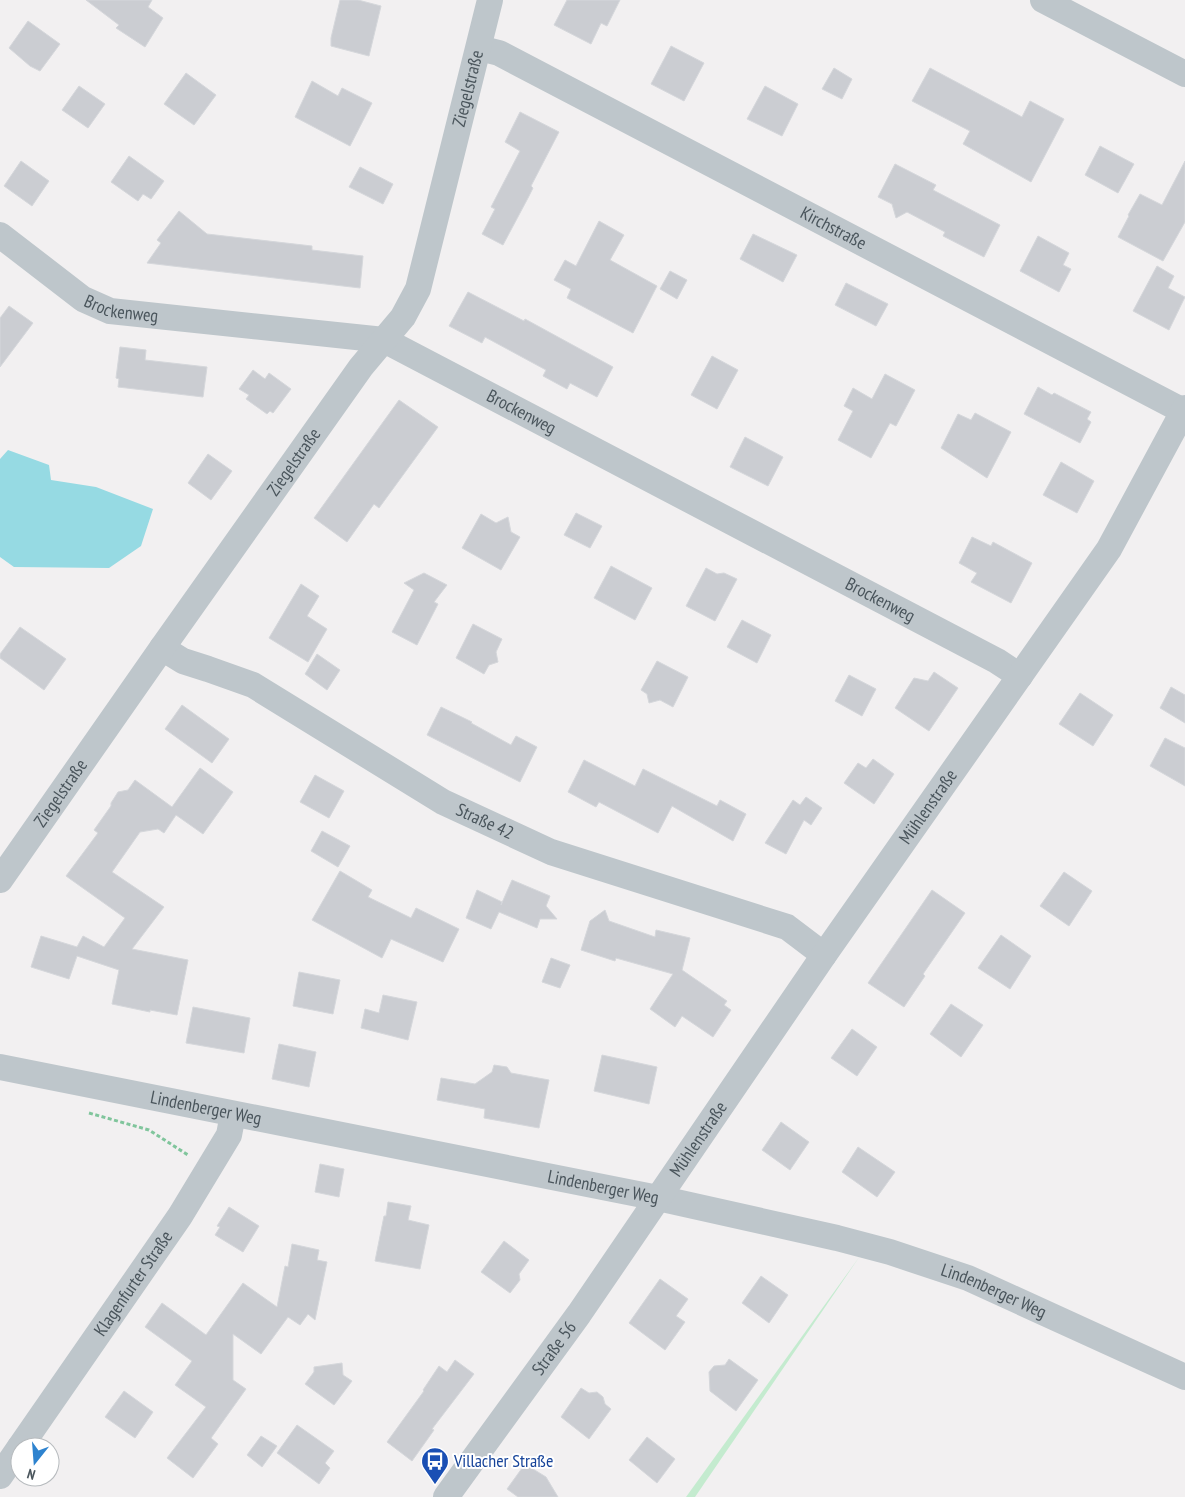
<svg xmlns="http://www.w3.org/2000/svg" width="1185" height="1497" viewBox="0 0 1185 1497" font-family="'PT Sans Narrow',sans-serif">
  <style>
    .green { fill: #c4ebcf }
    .water { fill: #96dae3 }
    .building { fill: #cbcdd2; stroke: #d5d7db }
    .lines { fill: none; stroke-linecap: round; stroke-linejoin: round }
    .path { stroke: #80c59c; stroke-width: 3; stroke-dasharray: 4 2.5; stroke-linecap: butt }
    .street { stroke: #bec6cb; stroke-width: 26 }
    .labels { text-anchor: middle; stroke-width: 4; stroke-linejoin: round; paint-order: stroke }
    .street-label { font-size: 18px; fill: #4a555c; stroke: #fff }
    .transit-label { font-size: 18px; fill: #164399; stroke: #fff; text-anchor: start }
  </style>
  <rect width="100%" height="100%" fill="#f2f0f1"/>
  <path class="green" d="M 860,1256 L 695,1497 L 686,1497 L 847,1274 Z"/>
  <path class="water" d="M 8,450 L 49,465 L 51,480 L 96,487 L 153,509 L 141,546 L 109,568 L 14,567 L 0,557 L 0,459 Z"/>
  <path class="building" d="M 86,0 L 152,0 L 148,7 L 163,18 L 145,47 L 116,28 L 119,25 Z
    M 340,0 L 358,0 L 381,6 L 369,56 L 331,46 L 331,38 Z
    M 567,0 L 620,0 L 607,26 L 601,23 L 591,44 L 554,25 Z
    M 28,21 L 60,44 L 40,71 L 30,66 L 9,48 Z
    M 671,46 L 704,63 L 684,101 L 651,84 Z
    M 834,68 L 852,79 L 842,99 L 822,89 Z
    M 930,68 L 1022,117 L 1030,101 L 1064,119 L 1031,182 L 963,144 L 970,131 L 912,101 Z
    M 186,73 L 216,95 L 194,125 L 164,104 Z
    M 312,81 L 338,96 L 342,88 L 372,103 L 350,146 L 295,117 Z
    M 79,86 L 105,104 L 88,128 L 62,110 Z
    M 765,86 L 798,104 L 782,136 L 747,119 Z
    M 520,112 L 559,132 L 531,186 L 533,188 L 528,198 L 503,245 L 482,234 L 495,209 L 491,207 L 520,151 L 505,142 Z
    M 1100,146 L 1134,164 L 1118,193 L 1085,175 Z
    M 129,156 L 164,181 L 151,199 L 143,194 L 138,201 L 111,182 Z
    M 21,161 L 49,181 L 32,206 L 4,186 Z
    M 1185,161 L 1185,222 L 1163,261 L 1118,237 L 1129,216 L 1128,215 L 1140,194 L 1162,205 Z
    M 895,164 L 936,185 L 933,190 L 1000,225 L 984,257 L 943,236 L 945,232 L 907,212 L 896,218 L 892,204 L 878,197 Z
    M 360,167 L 393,184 L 383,204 L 349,187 Z
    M 179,211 L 207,234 L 312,246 L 312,250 L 363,256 L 360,288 L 147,263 L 161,243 L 157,240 Z
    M 599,221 L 624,235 L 610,260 L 657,286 L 633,333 L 567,298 L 571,289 L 554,280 L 565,260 L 576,266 Z
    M 753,234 L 797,255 L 783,282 L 740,259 Z
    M 1038,236 L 1069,253 L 1063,265 L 1071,269 L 1059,292 L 1020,271 Z
    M 1157,266 L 1174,276 L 1168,288 L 1185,297 L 1169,330 L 1133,311 Z
    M 670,271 L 687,280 L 677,299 L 660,289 Z
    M 846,283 L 888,304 L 876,326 L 835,305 Z
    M 468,292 L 524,321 L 525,319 L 613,367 L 597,397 L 570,383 L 567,389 L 543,376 L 546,370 L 485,337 L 482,343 L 449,326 Z
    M 9,306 L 33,323 L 0,367 L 0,318 Z
    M 120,347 L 146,350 L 145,360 L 207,367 L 203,397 L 118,387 L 119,379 L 116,378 Z
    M 712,356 L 738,370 L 717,409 L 691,395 Z
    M 253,370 L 265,379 L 269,373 L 291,389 L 273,413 L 270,411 L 267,414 L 246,399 L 249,395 L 239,389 Z
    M 885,374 L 915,390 L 896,426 L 890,423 L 871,458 L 838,440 L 853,411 L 844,406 L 853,388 L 872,399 Z
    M 1038,387 L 1052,395 L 1054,393 L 1091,412 L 1087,419 L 1091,422 L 1080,443 L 1024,414 Z
    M 399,400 L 438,427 L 379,508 L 374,504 L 347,542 L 314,518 Z
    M 975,413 L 1011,432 L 987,478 L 941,448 L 958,414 L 971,420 Z
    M 745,437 L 783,457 L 768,486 L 730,467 Z
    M 208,454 L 232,471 L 211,500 L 188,483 Z
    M 1061,462 L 1094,481 L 1077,513 L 1043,495 Z
    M 576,513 L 602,526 L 590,548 L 564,535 Z
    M 481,514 L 496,523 L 508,517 L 511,532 L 520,537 L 501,570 L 462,548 Z
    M 972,537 L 991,546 L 993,542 L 1032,563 L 1011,603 L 971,582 L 977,573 L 959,563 Z
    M 611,566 L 652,588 L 635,620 L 594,598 Z
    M 706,568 L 717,574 L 724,573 L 737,579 L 715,621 L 686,606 Z
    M 424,573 L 447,585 L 434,602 L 438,604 L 417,645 L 392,632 L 414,590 L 404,583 Z
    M 301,584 L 319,596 L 307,616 L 327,629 L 308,662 L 269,638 Z
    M 742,620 L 771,635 L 757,663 L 727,647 Z
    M 473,624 L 502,639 L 496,652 L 498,662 L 489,665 L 484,674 L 456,658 Z
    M 20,627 L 66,659 L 44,690 L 0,658 L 0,654 Z
    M 317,654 L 340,670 L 327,690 L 305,674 Z
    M 657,661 L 688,677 L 673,707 L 660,700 L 649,703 L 647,694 L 641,690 Z
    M 934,672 L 958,688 L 929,731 L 895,708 L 914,678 L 928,681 Z
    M 849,675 L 876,689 L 862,716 L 835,701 Z
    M 1171,687 L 1185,695 L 1185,723 L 1160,708 Z
    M 1080,693 L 1113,715 L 1093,746 L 1059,724 Z
    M 182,705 L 229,739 L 212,763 L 165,729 Z
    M 441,707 L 472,722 L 471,723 L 511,745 L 516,736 L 537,747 L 520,782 L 427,735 Z
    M 1165,738 L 1185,748 L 1185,786 L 1150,766 Z
    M 873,759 L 894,774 L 874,804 L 844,783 L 858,763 L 866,768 Z
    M 584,760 L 635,786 L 643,769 L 717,806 L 720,800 L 746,814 L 733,841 L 672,806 L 658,833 L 599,802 L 596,807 L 568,792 Z
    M 200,768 L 233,792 L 203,834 L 176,815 L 164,833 L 158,829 L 140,832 L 112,872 L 164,907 L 132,949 L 188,960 L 177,1015 L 150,1010 L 150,1012 L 112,1004 L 119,970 L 77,956 L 69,979 L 31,967 L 41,936 L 77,947 L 83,936 L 104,947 L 125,918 L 66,876 L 98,833 L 94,830 L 111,806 L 111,803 L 118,792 L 128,790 L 135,780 L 172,807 Z
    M 315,775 L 344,791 L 329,818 L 300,802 Z
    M 806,797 L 822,808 L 811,825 L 804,820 L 786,854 L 765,843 L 793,800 L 800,805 Z
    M 322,831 L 350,846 L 338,867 L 311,851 Z
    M 340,871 L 372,890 L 368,897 L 411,918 L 416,908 L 459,929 L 443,962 L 391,939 L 382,958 L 312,920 Z
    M 1064,872 L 1092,891 L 1069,926 L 1040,906 Z
    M 512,880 L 550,896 L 546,906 L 557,919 L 540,919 L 537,928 L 499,912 L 491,929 L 466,918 L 477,890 L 502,902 L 501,905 Z
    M 932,890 L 965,913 L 923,974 L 925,976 L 904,1007 L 868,983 Z
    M 605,910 L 609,921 L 655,937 L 656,930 L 690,938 L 682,970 L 727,1001 L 724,1005 L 731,1010 L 713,1037 L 682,1016 L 675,1027 L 650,1009 L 673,974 L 616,958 L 615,961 L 581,950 L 590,921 Z
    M 1001,935 L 1031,956 L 1010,989 L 978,968 Z
    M 551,958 L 570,965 L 560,988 L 542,982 Z
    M 299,972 L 340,980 L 333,1014 L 293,1006 Z
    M 383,995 L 417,1002 L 408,1040 L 361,1028 L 365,1009 L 379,1013 Z
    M 951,1004 L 983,1025 L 961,1057 L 930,1034 Z
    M 193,1007 L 250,1018 L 244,1053 L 186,1043 Z
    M 852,1029 L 877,1047 L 857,1076 L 831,1058 Z
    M 279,1044 L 316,1052 L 309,1087 L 272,1079 Z
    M 602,1055 L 657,1067 L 649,1104 L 594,1091 Z
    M 494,1065 L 507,1067 L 511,1073 L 549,1080 L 539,1128 L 484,1118 L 485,1109 L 437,1100 L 441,1078 L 475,1084 L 492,1072 Z
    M 781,1122 L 809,1142 L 790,1170 L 762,1150 Z
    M 858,1147 L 895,1172 L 877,1197 L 842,1172 Z
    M 320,1164 L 344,1169 L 339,1197 L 315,1192 Z
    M 388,1202 L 411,1206 L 408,1220 L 429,1225 L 420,1269 L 375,1261 L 384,1216 L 386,1216 Z
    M 229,1207 L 259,1226 L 243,1252 L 215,1235 L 220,1227 L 217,1226 Z
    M 504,1241 L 529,1260 L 519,1274 L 520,1280 L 510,1293 L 481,1272 Z
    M 292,1244 L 319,1250 L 317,1260 L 327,1262 L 315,1320 L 308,1314 L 300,1325 L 288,1317 L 261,1354 L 233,1334 L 233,1380 L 246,1389 L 211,1438 L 218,1444 L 193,1478 L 167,1458 L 206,1407 L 175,1385 L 192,1361 L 145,1327 L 162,1303 L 206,1335 L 243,1283 L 277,1307 L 285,1266 L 288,1267 Z
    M 761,1276 L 788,1295 L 769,1323 L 742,1303 Z
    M 660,1279 L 688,1299 L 676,1316 L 685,1322 L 665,1350 L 629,1323 Z
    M 729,1359 L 758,1380 L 736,1411 L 710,1391 L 709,1372 L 714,1366 L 725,1365 Z
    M 455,1360 L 474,1374 L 432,1429 L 434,1430 L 412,1461 L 387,1442 L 424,1391 L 423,1390 L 439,1366 L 447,1372 Z
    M 342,1363 L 343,1375 L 352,1381 L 334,1405 L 305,1384 L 314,1372 L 314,1367 Z
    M 581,1388 L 589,1393 L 597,1392 L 603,1397 L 605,1404 L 611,1409 L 589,1439 L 561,1417 Z
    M 124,1391 L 153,1412 L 135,1438 L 105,1417 Z
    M 297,1425 L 334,1451 L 325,1463 L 330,1468 L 319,1484 L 277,1453 Z
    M 261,1436 L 277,1446 L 262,1467 L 247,1455 Z
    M 647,1437 L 675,1459 L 657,1483 L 629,1460 Z
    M 525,1464 L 546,1477 L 558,1497 L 518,1497 L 507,1489 Z"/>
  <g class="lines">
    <path class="path" d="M 89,1113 L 149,1130 L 188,1155"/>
    <g class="street">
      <path d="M 1043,0 L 1185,74"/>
      <path id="s1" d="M 479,48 L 499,53 L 1185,412"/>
      <path id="s2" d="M 0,235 L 83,299 L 110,311 L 384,340 L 997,661 L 1020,676"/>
      <path id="s3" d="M 162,648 L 183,661 L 208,669 L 253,685 L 443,802 L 551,852 L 787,927 L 824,955"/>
      <path id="s4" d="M 0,880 L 162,648 L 361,367 L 403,317 L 418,289 L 490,0"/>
      <path id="s5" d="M 0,1067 L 658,1198 L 837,1238 L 890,1252 L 968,1278 L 1185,1377"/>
      <path id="s6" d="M 20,1447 L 180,1216 L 229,1135 L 233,1114"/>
      <path d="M 0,1476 L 20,1447"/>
      <path id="s7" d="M 446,1497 L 579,1314 L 824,955 L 1109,549 L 1185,408"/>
    </g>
  </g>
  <defs>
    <g id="bus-pin" transform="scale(1.4375)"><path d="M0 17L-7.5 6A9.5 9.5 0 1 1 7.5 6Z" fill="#1a4fb4" stroke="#fff"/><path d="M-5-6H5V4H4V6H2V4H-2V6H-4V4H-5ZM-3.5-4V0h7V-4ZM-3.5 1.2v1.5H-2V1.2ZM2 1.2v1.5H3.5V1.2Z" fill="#fff"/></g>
  </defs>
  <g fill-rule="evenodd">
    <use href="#bus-pin" x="435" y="1461"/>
  </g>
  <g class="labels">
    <g class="street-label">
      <text dy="6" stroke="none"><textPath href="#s4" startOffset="931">Ziegelstraße</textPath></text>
      <text dy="6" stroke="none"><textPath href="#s1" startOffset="398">Kirchstraße</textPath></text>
      <text dy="6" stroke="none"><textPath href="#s2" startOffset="145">Brockenweg</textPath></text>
      <text dy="6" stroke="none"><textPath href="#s2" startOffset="565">Brockenweg</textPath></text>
      <text dy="6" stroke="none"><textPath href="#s4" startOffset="511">Ziegelstraße</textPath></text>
      <text dy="6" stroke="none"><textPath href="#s2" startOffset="970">Brockenweg</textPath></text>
      <text dy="6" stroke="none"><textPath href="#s4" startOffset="106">Ziegelstraße</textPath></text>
      <text dy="6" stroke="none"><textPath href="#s7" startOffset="842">Mühlenstraße</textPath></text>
      <text dy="6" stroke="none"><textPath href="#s3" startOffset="368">Straße 42</textPath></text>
      <text dy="6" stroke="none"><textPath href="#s5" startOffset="210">Lindenberger Weg</textPath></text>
      <text dy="6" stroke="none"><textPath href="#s7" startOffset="438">Mühlenstraße</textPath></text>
      <text dy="6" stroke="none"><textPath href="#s5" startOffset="615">Lindenberger Weg</textPath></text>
      <text dy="6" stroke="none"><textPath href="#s6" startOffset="199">Klagenfurter Straße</textPath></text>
      <text dy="6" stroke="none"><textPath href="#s5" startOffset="1020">Lindenberger Weg</textPath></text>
      <text dy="6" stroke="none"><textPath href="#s7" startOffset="184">Straße 56</textPath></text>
    </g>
    <g class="transit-label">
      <text x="454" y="1467">Villacher Straße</text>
    </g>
  </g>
  <g transform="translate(35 1462) rotate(197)"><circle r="24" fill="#ffffff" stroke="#b7bbbe"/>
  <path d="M0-4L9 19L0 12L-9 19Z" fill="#2e83cf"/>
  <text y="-8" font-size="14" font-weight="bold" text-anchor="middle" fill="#4a555c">N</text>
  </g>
</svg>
